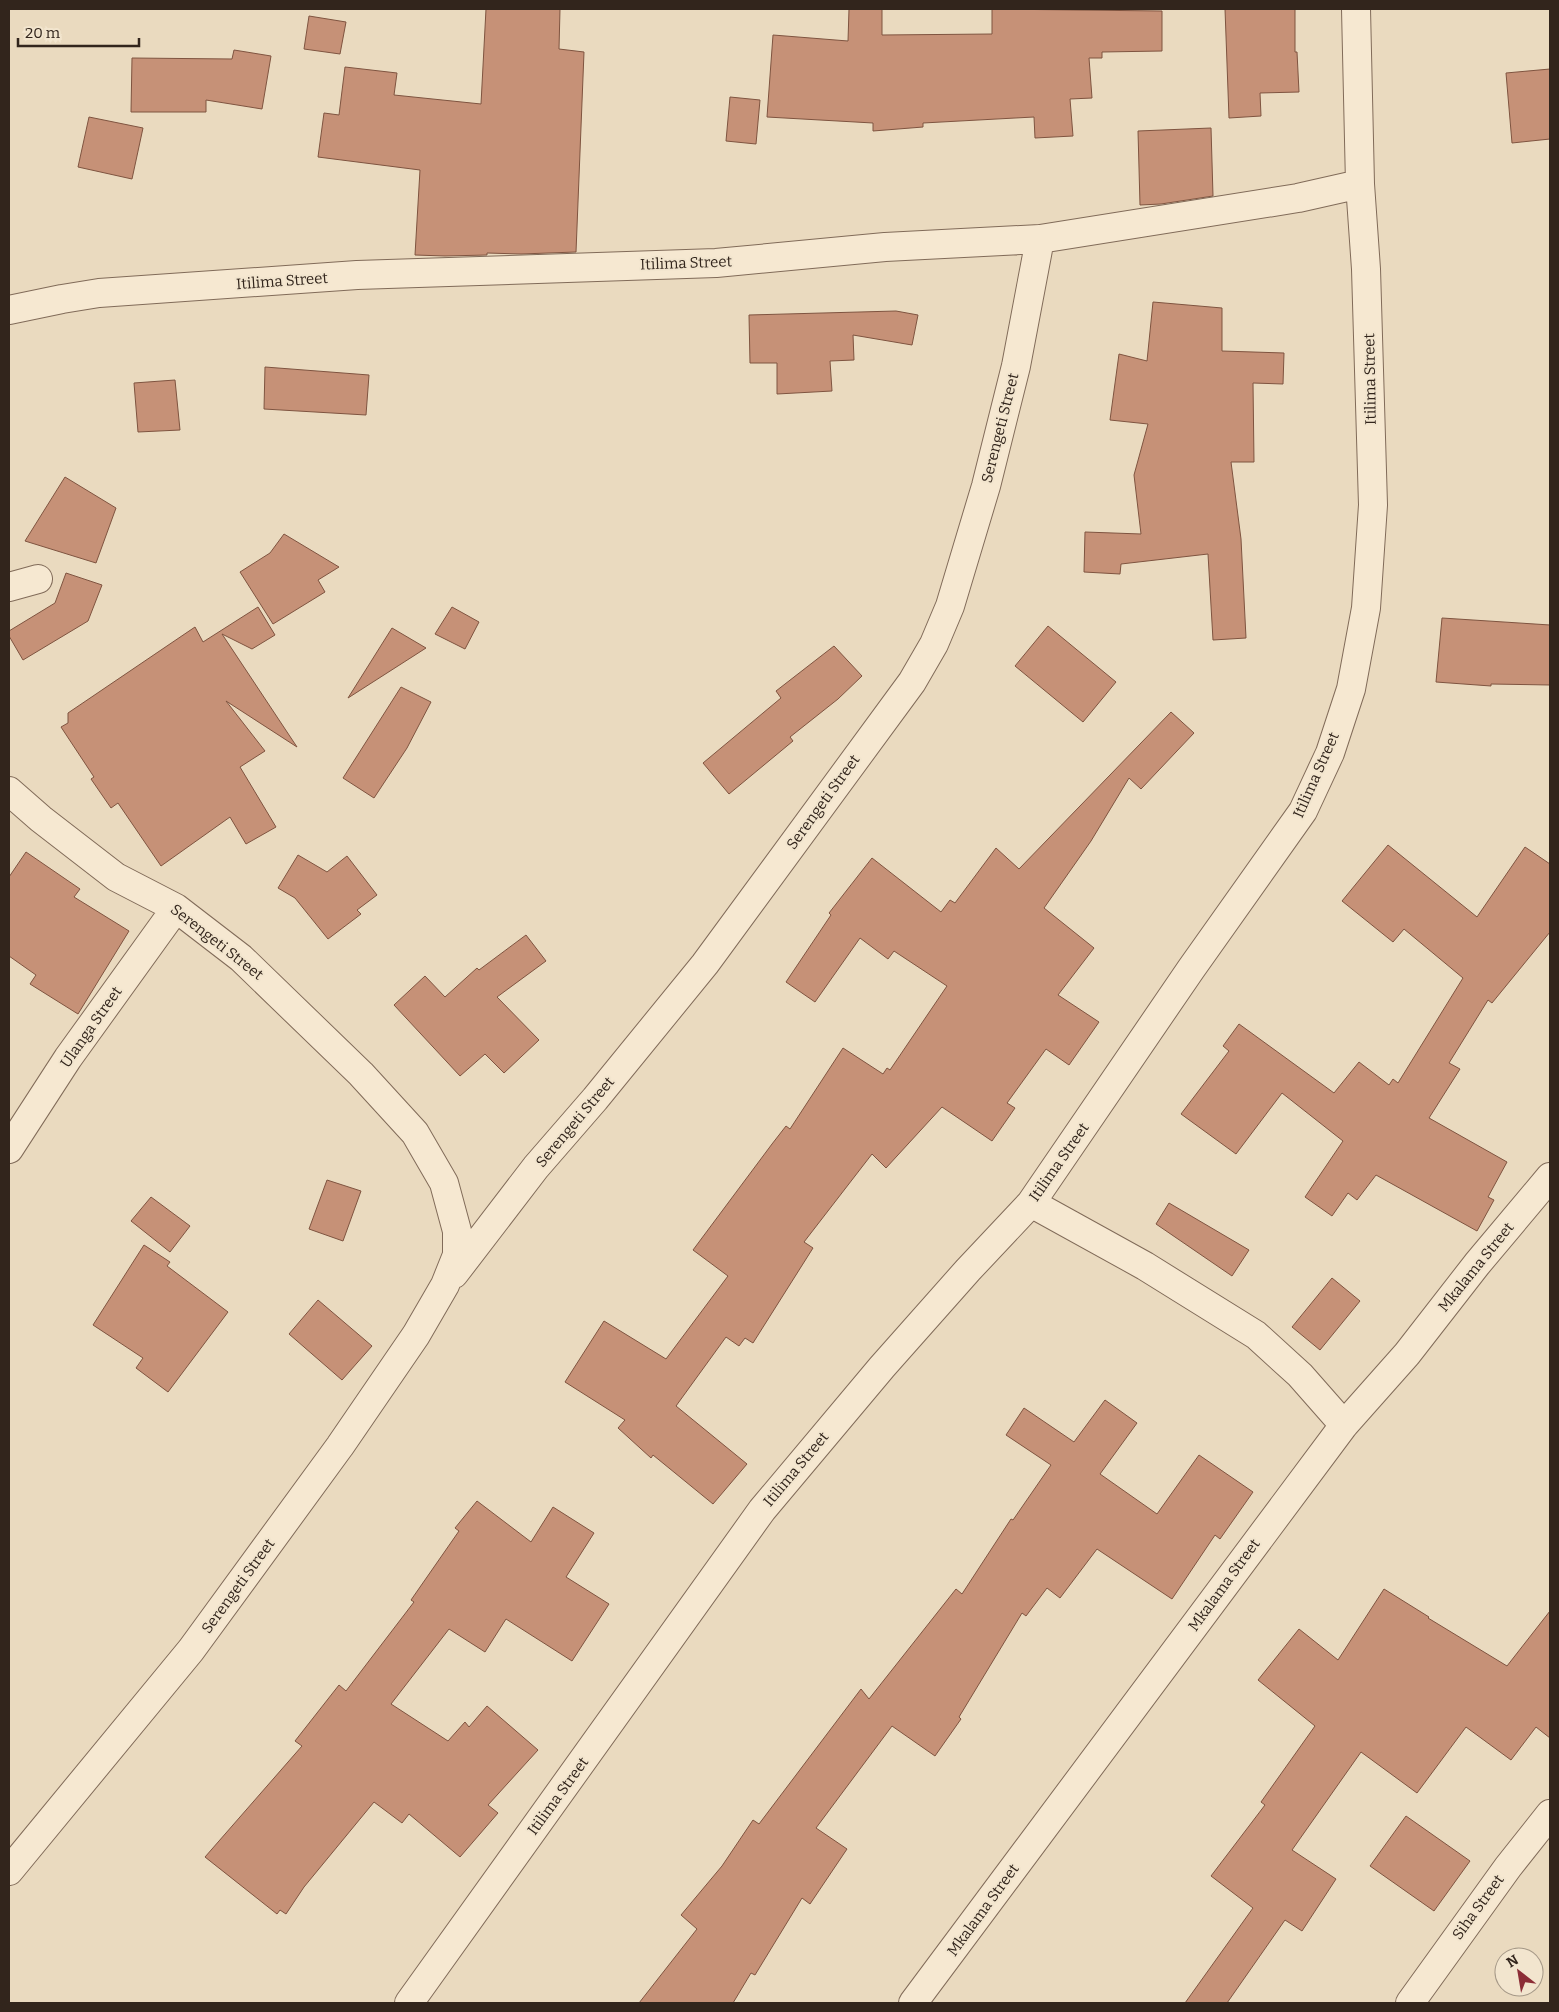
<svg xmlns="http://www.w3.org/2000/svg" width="1559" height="2012" viewBox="0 0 1559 2012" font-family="Bitter,serif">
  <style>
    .building { fill: #c69177; stroke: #7f5440 }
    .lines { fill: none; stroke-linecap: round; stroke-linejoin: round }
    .minor-casing { stroke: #816b59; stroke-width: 30 }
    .minor { stroke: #f6e8d1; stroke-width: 28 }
    .labels { text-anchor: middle; stroke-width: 4; stroke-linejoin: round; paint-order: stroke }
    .street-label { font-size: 15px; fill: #32251c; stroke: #f2e5ce }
  </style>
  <rect width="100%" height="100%" fill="#eadabf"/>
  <path class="building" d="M 486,9 L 560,9 L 559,49 L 584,52 L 576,252 L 521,254 L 487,253 L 487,255 L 445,256 L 415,255 L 420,170 L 318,157 L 324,113 L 339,115 L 345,67 L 397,73 L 394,95 L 481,104 Z
    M 849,9 L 882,9 L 882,35 L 992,34 L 992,9 L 1162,11 L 1162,51 L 1102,52 L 1102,58 L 1089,58 L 1092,98 L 1070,99 L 1073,136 L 1035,138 L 1034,117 L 923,123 L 923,127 L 873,131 L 873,123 L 767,117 L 773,35 L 848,41 Z
    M 1225,9 L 1295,9 L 1295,52 L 1297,52 L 1299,92 L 1260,93 L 1261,116 L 1229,118 Z
    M 309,16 L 346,22 L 340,54 L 304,49 Z
    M 234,50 L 271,56 L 262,109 L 206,100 L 206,112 L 131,112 L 132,58 L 232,59 Z
    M 1550,69 L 1550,139 L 1512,143 L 1506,73 Z
    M 730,97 L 760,100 L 756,144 L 726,141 Z
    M 89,117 L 143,128 L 132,179 L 78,167 Z
    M 1211,128 L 1213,196 L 1161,204 L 1140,205 L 1138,131 Z
    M 1153,302 L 1222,308 L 1222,351 L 1284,353 L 1283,384 L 1253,383 L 1254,462 L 1231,462 L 1241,539 L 1246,638 L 1213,640 L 1208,554 L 1121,564 L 1120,574 L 1084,572 L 1085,532 L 1141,534 L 1134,475 L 1148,424 L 1110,420 L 1119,354 L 1147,361 Z
    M 896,311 L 918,315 L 912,345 L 853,335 L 854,360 L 830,361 L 832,391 L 777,394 L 777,363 L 750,363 L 749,315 Z
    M 265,367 L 369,375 L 366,415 L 264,409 Z
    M 175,380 L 180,430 L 138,432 L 134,383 Z
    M 65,477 L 116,508 L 96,563 L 25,541 Z
    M 284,534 L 339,567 L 318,580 L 325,592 L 273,624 L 240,572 L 270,553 Z
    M 66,573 L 102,585 L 88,621 L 23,660 L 9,636 L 9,631 L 55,603 Z
    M 258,607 L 275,635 L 252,649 L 222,634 L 297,747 L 226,701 L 265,751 L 240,767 L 276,827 L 246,844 L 230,817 L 161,866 L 118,803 L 111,808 L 91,779 L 94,777 L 61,727 L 68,723 L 68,713 L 195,627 L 203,642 Z
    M 452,607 L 479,622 L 465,649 L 435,634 Z
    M 1442,618 L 1550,625 L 1550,685 L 1491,684 L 1491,686 L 1436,682 Z
    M 1048,626 L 1116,682 L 1083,722 L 1015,666 Z
    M 392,628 L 426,648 L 348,698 Z
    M 834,646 L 862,676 L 838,699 L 790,737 L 793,741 L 729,794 L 703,763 L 781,698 L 776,691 Z
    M 401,687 L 431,702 L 407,748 L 374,798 L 343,778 Z
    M 1171,712 L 1194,733 L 1141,789 L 1129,778 L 1091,841 L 1044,908 L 1094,948 L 1058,995 L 1099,1022 L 1069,1065 L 1046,1049 L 1007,1103 L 1015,1108 L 992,1141 L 942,1107 L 886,1168 L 872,1154 L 804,1242 L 813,1248 L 753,1343 L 745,1338 L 739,1346 L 726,1337 L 676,1406 L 747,1464 L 713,1504 L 653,1455 L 651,1458 L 618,1428 L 625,1420 L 565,1382 L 604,1321 L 666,1359 L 728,1276 L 693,1250 L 772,1144 L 786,1126 L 790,1129 L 843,1048 L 883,1074 L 887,1068 L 890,1070 L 947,986 L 894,951 L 888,959 L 860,938 L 815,1002 L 786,982 L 831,915 L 829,913 L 872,858 L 941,912 L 950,900 L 955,903 L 996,848 L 1019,869 Z
    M 1388,845 L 1477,917 L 1525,847 L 1550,864 L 1550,932 L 1492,1003 L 1488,1000 L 1449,1063 L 1460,1069 L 1429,1118 L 1507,1162 L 1488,1197 L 1494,1200 L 1477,1231 L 1376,1175 L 1357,1200 L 1348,1193 L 1332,1216 L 1305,1197 L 1343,1141 L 1282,1093 L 1236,1154 L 1181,1114 L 1229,1051 L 1223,1046 L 1239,1024 L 1334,1093 L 1359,1062 L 1389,1085 L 1393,1079 L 1398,1083 L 1463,978 L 1404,929 L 1393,942 L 1342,901 Z
    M 26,852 L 80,889 L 74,897 L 129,931 L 78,1014 L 30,984 L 36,975 L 9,956 L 9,877 Z
    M 298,855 L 327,872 L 347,856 L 377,895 L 357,910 L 361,914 L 328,939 L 295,898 L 278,888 Z
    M 526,935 L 546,961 L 497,997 L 539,1040 L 504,1073 L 485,1054 L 460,1076 L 394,1005 L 425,976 L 445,997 L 477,968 L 479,970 Z
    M 327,1180 L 361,1191 L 343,1241 L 309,1229 Z
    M 151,1197 L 190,1226 L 170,1252 L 131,1221 Z
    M 1169,1203 L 1249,1250 L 1232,1276 L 1156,1224 Z
    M 144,1245 L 170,1262 L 167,1266 L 228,1312 L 168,1392 L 136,1368 L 143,1358 L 93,1325 Z
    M 1332,1278 L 1360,1301 L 1320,1350 L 1292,1327 Z
    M 318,1300 L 372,1346 L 342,1380 L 289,1334 Z
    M 1105,1400 L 1137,1423 L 1100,1474 L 1157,1514 L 1199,1455 L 1253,1492 L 1220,1539 L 1215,1535 L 1172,1599 L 1097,1549 L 1060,1598 L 1047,1588 L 1026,1616 L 1022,1613 L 959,1717 L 961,1719 L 935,1756 L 892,1726 L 816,1828 L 847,1849 L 810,1904 L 802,1898 L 755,1975 L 751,1973 L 733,2003 L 639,2003 L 697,1929 L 681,1915 L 722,1866 L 753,1820 L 759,1824 L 861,1689 L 869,1699 L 956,1589 L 962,1594 L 1011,1519 L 1013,1520 L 1051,1465 L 1006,1435 L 1024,1408 L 1074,1442 Z
    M 477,1501 L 531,1542 L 553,1507 L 594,1533 L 566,1577 L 609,1604 L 572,1661 L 506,1619 L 485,1652 L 449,1629 L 391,1704 L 448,1741 L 465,1722 L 469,1727 L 487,1706 L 538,1750 L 488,1805 L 498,1813 L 460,1857 L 409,1814 L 402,1823 L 374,1802 L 304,1887 L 286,1914 L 280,1910 L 277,1914 L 205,1857 L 302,1746 L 295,1741 L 339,1685 L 346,1691 L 414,1602 L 411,1600 L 459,1531 L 455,1528 Z
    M 1384,1589 L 1429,1617 L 1428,1618 L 1507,1666 L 1550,1611 L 1550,1738 L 1536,1727 L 1511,1760 L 1466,1727 L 1417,1793 L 1361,1752 L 1292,1850 L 1336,1879 L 1302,1931 L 1285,1920 L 1227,2003 L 1185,2003 L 1253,1908 L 1211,1876 L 1265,1805 L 1261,1802 L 1315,1726 L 1258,1680 L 1299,1629 L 1338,1660 Z
    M 1406,1816 L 1470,1861 L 1434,1911 L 1370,1866 Z"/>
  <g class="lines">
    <g class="minor-casing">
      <path id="minor" d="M 9,310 L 62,299 L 99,293 L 357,275 L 716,263 L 885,247 L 1040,239 L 1298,198 L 1360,184
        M 9,587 L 38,579
        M 9,791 L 41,819 L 116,877 L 176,908 L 241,958 L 361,1074 L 415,1133 L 444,1183 L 457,1231 L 457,1255 L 445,1285 L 416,1335 L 340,1446 L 191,1650 L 9,1871
        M 9,1149 L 68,1058 L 176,908
        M 1031,1203 L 1145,1266 L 1256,1335 L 1300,1375 L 1344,1425
        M 454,1274 L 536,1167 L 595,1099 L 705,964 L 912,682 L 934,644 L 950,606 L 986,486 L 1016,366 L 1040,239
        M 409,2003 L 762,1510 L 882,1367 L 968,1270 L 1031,1203 L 1191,969 L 1303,811 L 1330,753 L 1351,689 L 1366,608 L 1373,505 L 1366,269 L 1360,184 L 1356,9
        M 913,2003 L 1344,1425 L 1407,1354 L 1477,1264 L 1550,1177
        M 1410,2003 L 1508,1867 L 1550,1814"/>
    </g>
    <use href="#minor" class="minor"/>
  </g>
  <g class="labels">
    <g class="street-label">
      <text transform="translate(686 263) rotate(-2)" y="5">Itilima Street</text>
      <text transform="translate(282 281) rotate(-4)" y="5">Itilima Street</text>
      <text transform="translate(1370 379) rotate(-91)" y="5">Itilima Street</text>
      <text transform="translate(1000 428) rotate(-76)" y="5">Serengeti Street</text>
      <text transform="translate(1316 775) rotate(-66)" y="5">Itilima Street</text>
      <text transform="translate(823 802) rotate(-54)" y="5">Serengeti Street</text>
      <text transform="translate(217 942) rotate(38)" y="5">Serengeti Street</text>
      <text transform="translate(91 1027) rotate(-55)" y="5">Ulanga Street</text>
      <text transform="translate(575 1122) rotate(-50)" y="5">Serengeti Street</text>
      <text transform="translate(1059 1162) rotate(-55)" y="5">Itilima Street</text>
      <text transform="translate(1476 1267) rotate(-51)" y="5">Mkalama Street</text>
      <text transform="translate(796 1469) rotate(-50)" y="5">Itilima Street</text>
      <text transform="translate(1224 1585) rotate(-54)" y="5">Mkalama Street</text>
      <text transform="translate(238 1586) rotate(-54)" y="5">Serengeti Street</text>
      <text transform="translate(558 1796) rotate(-54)" y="5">Itilima Street</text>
      <text transform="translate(1478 1907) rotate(-54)" y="5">Siha Street</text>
      <text transform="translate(983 1910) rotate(-54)" y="5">Mkalama Street</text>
    </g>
  </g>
  <rect width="1559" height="2012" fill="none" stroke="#32251c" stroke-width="20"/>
  <g transform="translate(1519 1972) rotate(329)"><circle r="24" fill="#f2e5ce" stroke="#a59887"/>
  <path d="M0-4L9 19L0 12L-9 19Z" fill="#8c2d36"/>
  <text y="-8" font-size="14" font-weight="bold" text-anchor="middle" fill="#32251c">N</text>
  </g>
  <path d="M18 38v8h121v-8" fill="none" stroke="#32251c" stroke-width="2.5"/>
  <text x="25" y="38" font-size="15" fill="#32251c" stroke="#f2e5ce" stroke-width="4" paint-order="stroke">20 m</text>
</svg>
